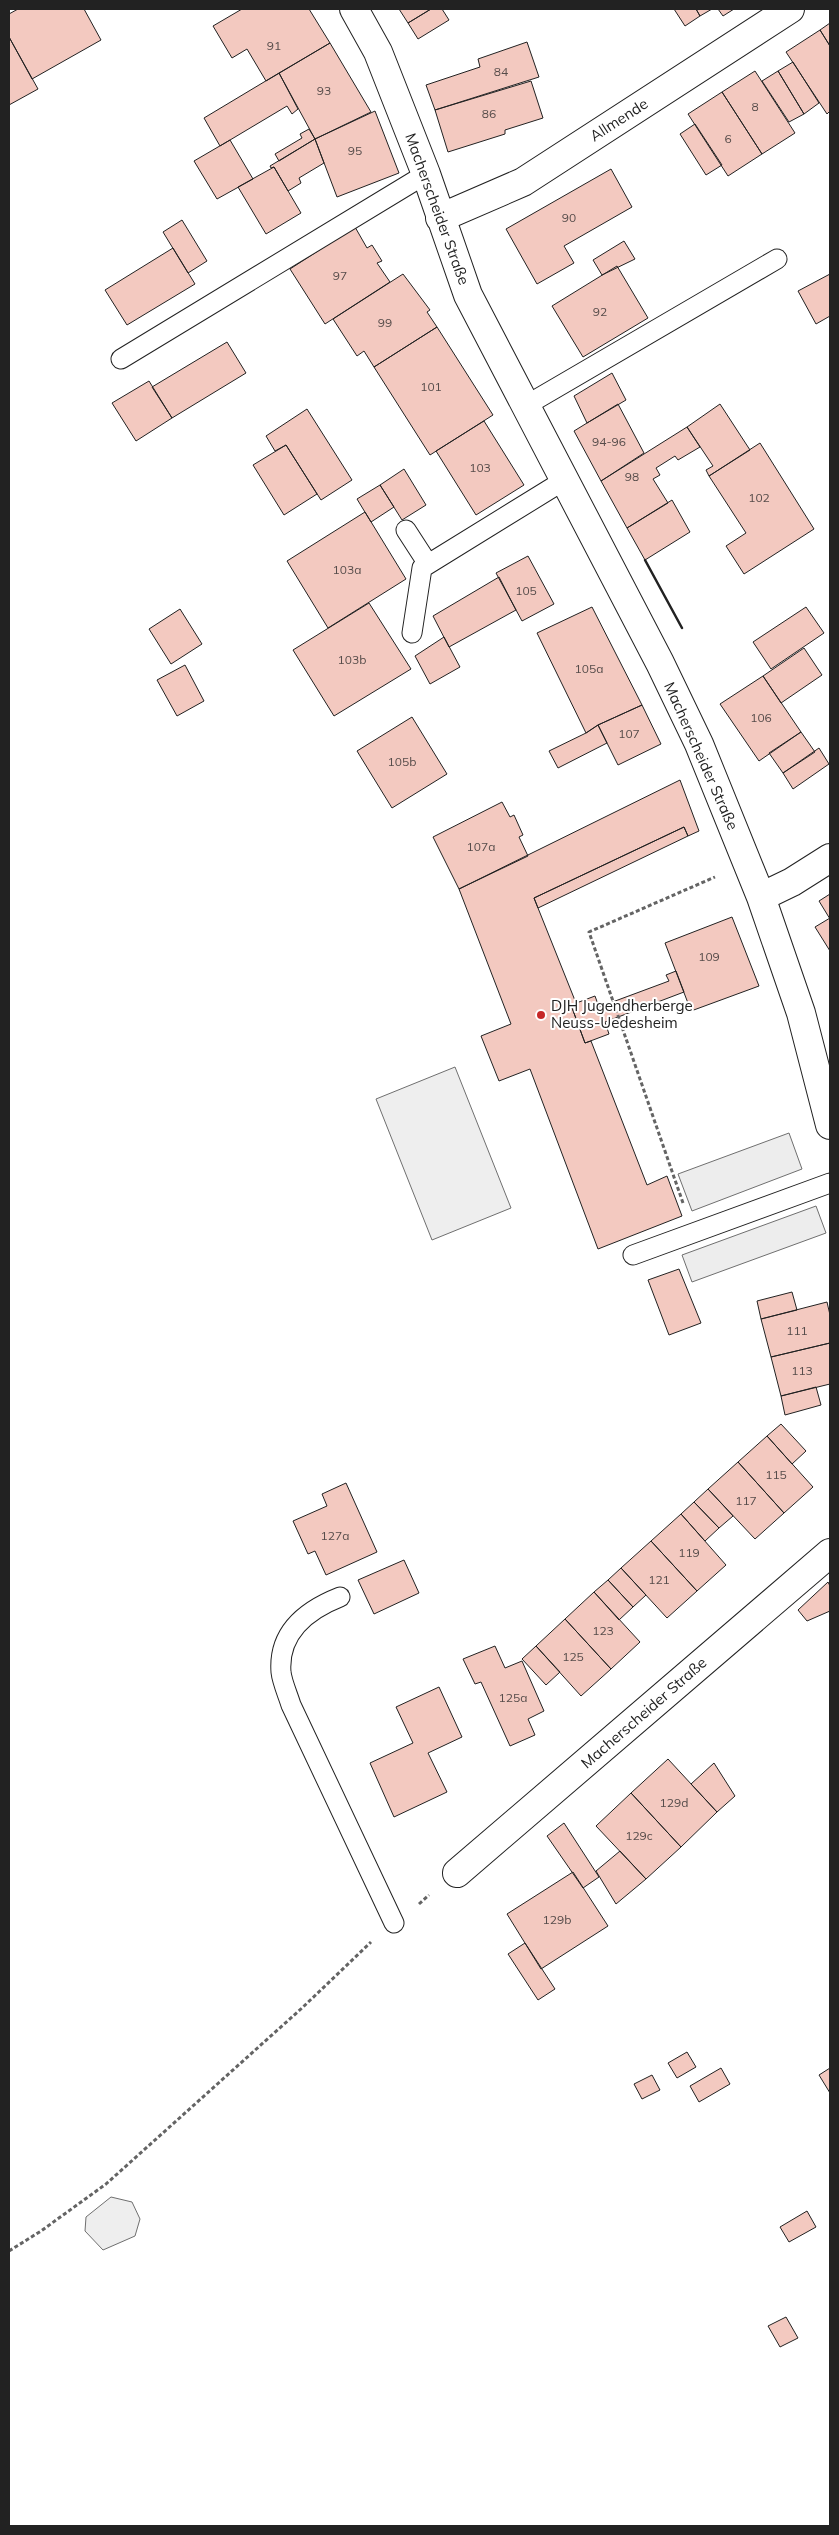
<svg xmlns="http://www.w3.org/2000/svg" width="839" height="2535" viewBox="0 0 839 2535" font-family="Mulish,sans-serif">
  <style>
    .green { fill: #eee; stroke: #6f6f6f }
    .parking { fill: #ededed; stroke: #6f6f6f }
    .building { fill: #f3c9c0; stroke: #222 }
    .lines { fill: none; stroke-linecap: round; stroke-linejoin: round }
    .service-casing { stroke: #222; stroke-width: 21 }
    .minor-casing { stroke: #222; stroke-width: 30 }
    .path { stroke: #646464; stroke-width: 3; stroke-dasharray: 4 2.5; stroke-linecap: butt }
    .service { stroke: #fff; stroke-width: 19 }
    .minor { stroke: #fff; stroke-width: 28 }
    .wall { stroke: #222; stroke-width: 2.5 }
    .poi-dot { fill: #c62828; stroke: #fff; stroke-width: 2 }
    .labels { text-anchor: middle; stroke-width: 4; stroke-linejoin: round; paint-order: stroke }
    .number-label { font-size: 12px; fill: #564c4a }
    .street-label { font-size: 15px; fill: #222; stroke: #fff }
    .poi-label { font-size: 15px; fill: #222; stroke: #fff; text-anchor: start }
  </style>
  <rect width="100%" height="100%" fill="#fff"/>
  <path class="green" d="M 455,1067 L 511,1208 L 432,1240 L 376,1099 Z
    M 111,2197 L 132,2202 L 140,2219 L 135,2236 L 103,2250 L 85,2231 L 86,2217 Z"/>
  <path class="parking" d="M 789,1133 L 802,1169 L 692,1211 L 678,1174 Z
    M 816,1206 L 826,1233 L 692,1282 L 682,1255 Z"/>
  <path class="building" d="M 18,9 L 84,9 L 101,40 L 32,79 L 9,37 L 9,14 Z
    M 242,9 L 309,9 L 330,43 L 266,81 L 247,49 L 232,58 L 213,26 Z
    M 399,9 L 431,9 L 408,23 Z
    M 431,9 L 442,9 L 449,20 L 418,39 L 408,23 Z
    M 674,9 L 696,9 L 700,16 L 685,26 Z
    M 696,9 L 712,9 L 700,16 Z
    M 718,9 L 734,9 L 723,16 Z
    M 830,23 L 830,46 L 820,30 Z
    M 820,30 L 830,46 L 830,111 L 827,114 L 786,52 Z
    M 9,37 L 38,89 L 9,105 Z
    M 527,42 L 539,77 L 435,110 L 426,85 L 480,67 L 478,59 Z
    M 330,43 L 371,112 L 315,139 L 279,73 Z
    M 793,62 L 819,103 L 804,114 L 778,71 Z
    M 755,71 L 795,133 L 762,154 L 722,92 Z
    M 778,71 L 804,114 L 789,122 L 762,81 Z
    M 279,73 L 298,109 L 292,114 L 287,106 L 220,146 L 204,118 Z
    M 531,81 L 543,118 L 505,130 L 505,134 L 448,152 L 435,110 Z
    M 722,92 L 762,154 L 728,176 L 688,114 Z
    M 375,111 L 399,173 L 337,197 L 315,139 Z
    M 695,124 L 722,165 L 706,175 L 680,134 Z
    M 309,129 L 315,139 L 279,161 L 275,154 L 302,138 L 300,134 Z
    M 315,139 L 324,163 L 299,178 L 301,183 L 288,191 L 274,167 L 271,168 L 270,166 Z
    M 230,140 L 253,179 L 217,199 L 194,161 Z
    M 274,167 L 301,213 L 266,234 L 238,187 Z
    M 611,169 L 632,207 L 564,246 L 574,263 L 537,284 L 506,229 Z
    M 182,220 L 207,261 L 188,273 L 163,232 Z
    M 355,227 L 367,248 L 372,245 L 382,261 L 377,263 L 390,282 L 325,324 L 290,269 Z
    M 624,241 L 635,259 L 602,275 L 593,260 Z
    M 173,248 L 195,284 L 127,325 L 105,290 Z
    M 617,266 L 648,318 L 583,357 L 552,306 Z
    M 403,274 L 430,310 L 427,312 L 437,327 L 374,367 L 364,351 L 357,356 L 333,319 Z
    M 830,274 L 830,316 L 816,324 L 798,291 Z
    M 437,327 L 493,415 L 430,455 L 374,367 Z
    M 227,342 L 246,373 L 172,418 L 152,387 Z
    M 612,373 L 626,400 L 587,423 L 574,396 Z
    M 149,381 L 172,418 L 136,441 L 112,403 Z
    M 618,404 L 644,453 L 601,481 L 574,431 Z
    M 720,404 L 750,450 L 709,476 L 706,470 L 713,466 L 687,427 Z
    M 307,409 L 352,480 L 321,500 L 286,445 L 275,451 L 266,436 Z
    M 484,421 L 524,485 L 476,515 L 436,451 Z
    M 687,427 L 700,447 L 678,460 L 675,456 L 656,468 L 660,475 L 653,479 L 668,503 L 627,528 L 601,481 Z
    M 760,443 L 814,529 L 744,574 L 726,546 L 746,533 L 709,476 Z
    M 286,445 L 317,494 L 284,515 L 253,465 Z
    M 404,469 L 426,505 L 402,520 L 380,485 Z
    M 380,485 L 394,507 L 371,522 L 357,499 Z
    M 672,500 L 690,532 L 645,560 L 627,528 Z
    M 365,512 L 406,579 L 328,628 L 287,561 Z
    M 528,556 L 554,604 L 522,621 L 496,573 Z
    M 499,577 L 516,610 L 449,647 L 433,616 Z
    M 369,603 L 411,669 L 334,716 L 293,650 Z
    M 592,607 L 642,705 L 598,725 L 586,733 L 537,633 Z
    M 806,607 L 824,633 L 771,669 L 753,642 Z
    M 180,609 L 202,644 L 171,664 L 149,629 Z
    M 444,637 L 460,667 L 430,684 L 415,656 Z
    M 804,648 L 822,675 L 781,703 L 763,676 Z
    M 185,665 L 204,701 L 177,716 L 157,680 Z
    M 763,676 L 801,732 L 759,761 L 720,704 Z
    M 642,705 L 661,744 L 618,765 L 598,725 Z
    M 412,717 L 447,774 L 392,808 L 357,751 Z
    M 598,725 L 607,743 L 558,768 L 549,751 L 586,733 Z
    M 801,732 L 815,752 L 783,773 L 769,753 Z
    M 819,748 L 829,764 L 793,789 L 783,773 Z
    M 680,780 L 699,831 L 688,836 L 684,827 L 534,898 L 576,1003 L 571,1005 L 585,1043 L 591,1041 L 647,1185 L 667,1176 L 682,1216 L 598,1249 L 530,1069 L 499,1081 L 481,1036 L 511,1024 L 459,889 Z
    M 502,802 L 510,817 L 514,815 L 523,835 L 519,837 L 528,856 L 459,889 L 433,837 Z
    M 684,827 L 688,836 L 538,908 L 534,898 Z
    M 830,894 L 830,919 L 819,901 Z
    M 732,917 L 759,986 L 691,1011 L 665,943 Z
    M 830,918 L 830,951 L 815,927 Z
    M 676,971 L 684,992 L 605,1022 L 609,1034 L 585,1043 L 571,1005 L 595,996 L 599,1007 L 669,981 L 666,975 Z
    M 679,1269 L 701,1323 L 669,1335 L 648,1280 Z
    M 792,1292 L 797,1310 L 761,1319 L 757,1301 Z
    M 827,1302 L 830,1315 L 830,1343 L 771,1357 L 761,1319 Z
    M 830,1343 L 830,1384 L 781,1396 L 771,1357 Z
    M 816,1387 L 821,1405 L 785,1415 L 781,1396 Z
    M 781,1424 L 806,1451 L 792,1464 L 767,1436 Z
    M 767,1436 L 813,1487 L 784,1513 L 738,1462 Z
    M 738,1462 L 784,1513 L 755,1539 L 708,1489 Z
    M 346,1483 L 377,1552 L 326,1575 L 315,1551 L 308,1554 L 293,1521 L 327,1506 L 322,1494 Z
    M 708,1489 L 733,1516 L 719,1528 L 694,1502 Z
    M 694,1502 L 719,1528 L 705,1541 L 681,1514 Z
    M 681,1514 L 726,1565 L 697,1591 L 651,1541 Z
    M 651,1541 L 697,1591 L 667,1618 L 621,1568 Z
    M 404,1560 L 419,1593 L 374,1614 L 358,1580 Z
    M 621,1568 L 646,1595 L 633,1607 L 608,1580 Z
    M 608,1580 L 633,1607 L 619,1620 L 594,1592 Z
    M 828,1582 L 830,1586 L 830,1611 L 807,1621 L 798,1610 Z
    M 594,1592 L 640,1642 L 611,1669 L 565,1619 Z
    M 565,1619 L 611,1669 L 581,1696 L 536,1646 Z
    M 495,1646 L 505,1668 L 522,1661 L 544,1711 L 528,1719 L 535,1735 L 510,1746 L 481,1682 L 475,1684 L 463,1659 Z
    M 536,1646 L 560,1672 L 546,1685 L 522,1659 Z
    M 439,1687 L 462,1737 L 428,1753 L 447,1792 L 394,1817 L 370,1763 L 413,1743 L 396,1707 Z
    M 668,1759 L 717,1812 L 681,1847 L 631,1793 Z
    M 714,1763 L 735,1796 L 717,1812 L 691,1784 Z
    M 631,1793 L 681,1847 L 646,1879 L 596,1826 Z
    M 564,1823 L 599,1877 L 583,1888 L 547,1836 Z
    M 620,1851 L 646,1879 L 616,1904 L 596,1871 Z
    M 573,1872 L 608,1926 L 541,1969 L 507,1914 Z
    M 525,1943 L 555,1989 L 538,2000 L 508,1954 Z
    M 687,2052 L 696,2067 L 677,2078 L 668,2063 Z
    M 721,2068 L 730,2084 L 699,2102 L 690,2086 Z
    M 830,2068 L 830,2093 L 819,2075 Z
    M 652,2075 L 660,2090 L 642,2099 L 634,2084 Z
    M 807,2211 L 816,2227 L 789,2242 L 780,2227 Z
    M 786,2317 L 798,2338 L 780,2347 L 768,2326 Z"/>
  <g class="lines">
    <g class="service-casing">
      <path id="service" d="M 121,359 L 426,174
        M 525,406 L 777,259
        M 406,530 L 428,564
        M 412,633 L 422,568 L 563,481
        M 633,1255 L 830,1183
        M 340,1597 C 307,1610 278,1632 281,1672 C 282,1682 288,1695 291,1705 L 394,1923"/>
    </g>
    <g class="minor-casing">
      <path id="minor" d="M 354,9 L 378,52 L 426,174 L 468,295 L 660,663 L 699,744 L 761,897 L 801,1013 L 830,1125
        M 440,218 L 523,182 L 790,9
        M 761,897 L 792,882 L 830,858
        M 457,1873 L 830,1553"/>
    </g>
    <path class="path" d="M 683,1203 L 589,932 L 715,877
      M 419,1904 L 429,1895
      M 9,2251 L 41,2231 L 106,2184 L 302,2008 L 371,1942"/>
    <use href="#service" class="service"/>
    <use href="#minor" class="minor"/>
    <path class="wall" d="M 645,560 L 682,628"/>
  </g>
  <circle class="poi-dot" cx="541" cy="1015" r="5"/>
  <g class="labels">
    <g class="number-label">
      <text x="274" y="50">91</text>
      <text x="501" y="76">84</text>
      <text x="324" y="95">93</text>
      <text x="755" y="111">8</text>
      <text x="489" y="118">86</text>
      <text x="728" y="143">6</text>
      <text x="355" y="155">95</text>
      <text x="569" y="222">90</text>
      <text x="340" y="280">97</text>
      <text x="600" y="316">92</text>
      <text x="385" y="327">99</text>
      <text x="431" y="391">101</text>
      <text x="609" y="446">94-96</text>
      <text x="480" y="472">103</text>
      <text x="632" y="481">98</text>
      <text x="759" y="502">102</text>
      <text x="347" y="574">103a</text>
      <text x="526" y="595">105</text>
      <text x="352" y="664">103b</text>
      <text x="589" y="673">105a</text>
      <text x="761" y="722">106</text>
      <text x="629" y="738">107</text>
      <text x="402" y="766">105b</text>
      <text x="481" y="851">107a</text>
      <text x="709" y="961">109</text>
      <text x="797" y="1335">111</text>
      <text x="802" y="1375">113</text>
      <text x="776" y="1479">115</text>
      <text x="746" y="1505">117</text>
      <text x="335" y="1540">127a</text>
      <text x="689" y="1557">119</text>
      <text x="659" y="1584">121</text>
      <text x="603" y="1635">123</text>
      <text x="573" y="1661">125</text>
      <text x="513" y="1702">125a</text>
      <text x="674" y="1807">129d</text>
      <text x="639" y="1840">129c</text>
      <text x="557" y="1924">129b</text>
    </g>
    <g class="street-label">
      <text transform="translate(619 120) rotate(-33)" y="5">Allmende</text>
      <text transform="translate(437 209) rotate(70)" y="5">Macherscheider Straße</text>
      <text transform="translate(701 756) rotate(66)" y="5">Macherscheider Straße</text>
      <text transform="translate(644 1713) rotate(-41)" y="5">Macherscheider Straße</text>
    </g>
    <g class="poi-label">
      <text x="551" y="1011">DJH Jugendherberge<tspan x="551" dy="17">Neuss-Uedesheim</tspan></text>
    </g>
  </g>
  <rect width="839" height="2535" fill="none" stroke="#222222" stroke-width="20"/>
</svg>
